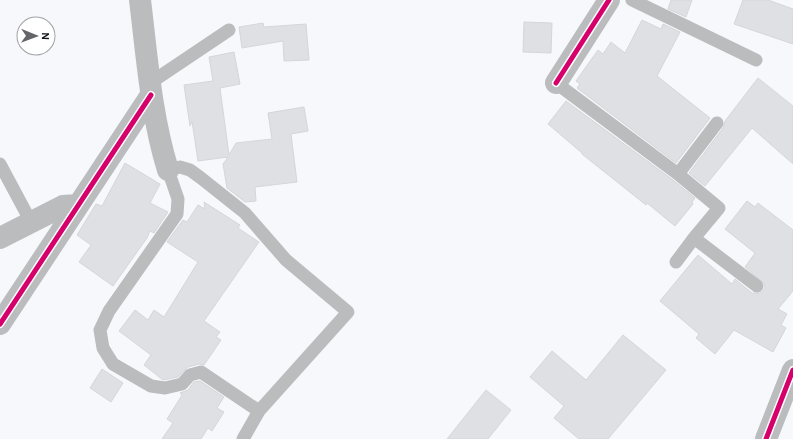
<svg xmlns="http://www.w3.org/2000/svg" width="793" height="439" viewBox="0 0 793 439" font-family="'Alegreya Sans',sans-serif">
  <style>
    .building { fill: #dfe0e3; stroke: #d6d6da }
    .lines { fill: none; stroke-linecap: round; stroke-linejoin: round }
    .service { stroke: #bbbcbe; stroke-width: 13 }
    .minor { stroke: #bbbcbe; stroke-width: 22 }
    .cycleway-casing { stroke: #fff; stroke-width: 8 }
    .cycleway { stroke: #d6006c; stroke-width: 5 }
  </style>
  <rect width="100%" height="100%" fill="#f6f8fc"/>
  <path class="building" d="M 671,0 L 692,0 L 686,17 L 668,9 Z
    M 743,0 L 768,0 L 793,9 L 793,44 L 734,24 Z
    M 642,20 L 661,29 L 663,24 L 680,32 L 657,76 L 710,118 L 676,163 L 577,88 L 580,84 L 576,81 L 598,50 L 603,54 L 611,42 L 625,53 Z
    M 524,22 L 552,23 L 551,53 L 523,52 Z
    M 263,23 L 264,27 L 306,24 L 309,60 L 284,61 L 283,41 L 242,48 L 239,27 Z
    M 234,52 L 240,84 L 220,88 L 229,155 L 236,143 L 272,139 L 268,113 L 304,107 L 308,131 L 291,134 L 297,182 L 255,187 L 256,201 L 245,202 L 227,188 L 223,164 L 228,157 L 198,161 L 192,121 L 190,126 L 184,85 L 213,81 L 209,57 Z
    M 758,78 L 793,106 L 793,164 L 752,128 L 705,186 L 689,173 L 723,128 L 725,121 Z
    M 566,101 L 673,180 L 695,198 L 692,202 L 693,204 L 675,226 L 647,203 L 646,205 L 582,154 L 582,153 L 548,124 Z
    M 125,163 L 160,184 L 150,203 L 168,212 L 154,233 L 150,231 L 147,238 L 113,286 L 79,262 L 91,245 L 77,235 L 96,204 L 102,206 Z
    M 747,201 L 755,207 L 758,203 L 793,230 L 793,291 L 778,309 L 787,314 L 781,325 L 786,328 L 773,352 L 734,330 L 715,354 L 696,338 L 699,334 L 660,301 L 698,255 L 732,284 L 735,279 L 752,293 L 760,293 L 763,291 L 765,287 L 764,283 L 745,267 L 755,253 L 725,229 Z
    M 204,202 L 240,225 L 238,228 L 259,242 L 204,321 L 220,332 L 216,337 L 221,340 L 204,365 L 199,364 L 188,367 L 178,377 L 163,380 L 144,365 L 151,355 L 119,331 L 135,310 L 148,320 L 154,310 L 164,317 L 198,262 L 167,242 L 183,220 L 187,222 L 198,205 L 205,209 Z
    M 623,335 L 666,370 L 608,439 L 579,439 L 554,418 L 564,406 L 530,377 L 552,351 L 586,380 Z
    M 102,369 L 123,383 L 111,402 L 90,388 Z
    M 200,381 L 224,397 L 217,408 L 224,412 L 212,431 L 208,428 L 201,439 L 162,439 L 173,423 L 167,419 L 182,395 L 180,393 L 188,390 L 194,382 Z
    M 486,390 L 511,410 L 488,439 L 447,439 Z"/>
  <g class="lines">
    <path class="service" d="M 632,0 L 756,60
      M 150,83 L 229,30
      M 556,83 L 678,174 L 719,208 L 694,238 L 757,286
      M 0,164 L 31,222
      M 678,174 L 717,123
      M 676,262 L 694,238
      M 243,439 L 259,411 L 348,312 L 286,260 L 245,213 L 201,178 L 190,170 L 180,167 L 168,170 L 178,199 L 177,214 L 109,311 L 100,330 L 103,348 L 113,364 L 151,386 L 165,388 L 182,384 L 190,375 L 201,372 L 259,411"/>
    <path class="minor" d="M 140,0 C 147,57 151,115 168,170
      M 556,83 L 609,0
      M 0,238 L 63,206 L 77,205
      M 0,324 L 151,95
      M 766,439 L 793,370"/>
    <g class="cycleway-casing">
      <path id="cycleway" d="M 556,83 L 609,0
        M 0,324 L 151,95
        M 766,439 L 793,370"/>
    </g>
    <use href="#cycleway" class="cycleway"/>
  </g>
  <g transform="translate(36 36) rotate(91)"><circle r="19" fill="#ffffff" stroke="#a1a2a3"/>
  <path d="M0-3L7 15L0 10L-7 15Z" fill="#646568"/>
  <text y="-6" font-size="11" font-weight="bold" text-anchor="middle" fill="#151619">N</text>
  </g>
</svg>
